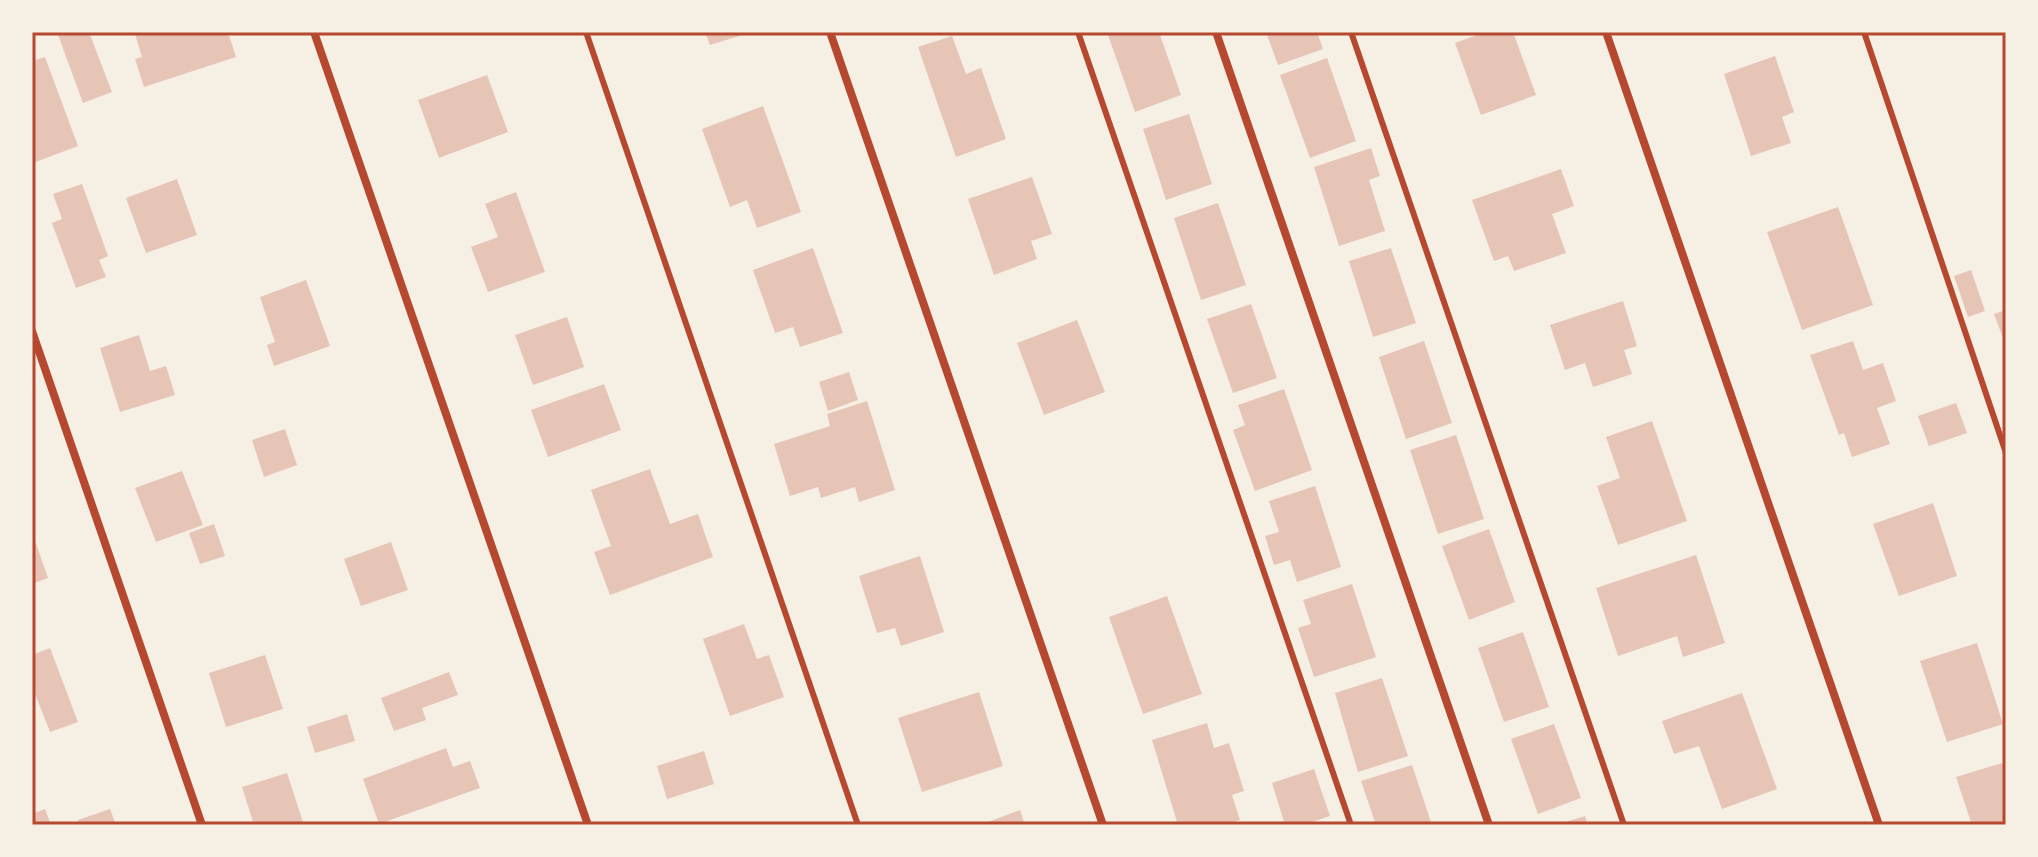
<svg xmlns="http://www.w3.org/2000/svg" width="2038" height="857" viewBox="0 0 2038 857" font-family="Lora,serif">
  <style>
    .building { fill: #e6c5b7 }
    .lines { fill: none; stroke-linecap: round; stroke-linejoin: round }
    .service { stroke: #b5482f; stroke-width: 6 }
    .minor { stroke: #b5482f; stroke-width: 8 }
    .neatline { fill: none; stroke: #b5482f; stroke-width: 3 }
  </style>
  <rect width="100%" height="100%" fill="#f6efe4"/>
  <path class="building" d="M 57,32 L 89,32 L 112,92 L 83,103 Z
    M 142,32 L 228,32 L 236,57 L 144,87 L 135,59 L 142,57 L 135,34 Z
    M 705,32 L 749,32 L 749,33 L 710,45 Z
    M 1107,32 L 1159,32 L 1181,95 L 1135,112 Z
    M 1266,32 L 1317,32 L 1323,49 L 1278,65 Z
    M 1486,32 L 1513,32 L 1536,95 L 1481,115 L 1455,43 Z
    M 952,36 L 966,74 L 981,68 L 1006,139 L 956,157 L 918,47 Z
    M 1775,56 L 1794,112 L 1782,117 L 1791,143 L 1751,156 L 1724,74 Z
    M 45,57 L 78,146 L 33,163 L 32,61 Z
    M 1327,58 L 1356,141 L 1310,158 L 1280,75 Z
    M 487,75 L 508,132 L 439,158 L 418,100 Z
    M 763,106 L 801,212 L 757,228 L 747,200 L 730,207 L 702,129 Z
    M 1189,114 L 1212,184 L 1166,200 L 1143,129 Z
    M 1371,148 L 1380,176 L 1369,180 L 1385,231 L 1339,246 L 1314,167 Z
    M 1561,169 L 1574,206 L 1552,214 L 1566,253 L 1514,271 L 1508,256 L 1494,261 L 1472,200 Z
    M 1032,177 L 1052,234 L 1031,241 L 1037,259 L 994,275 L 968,199 Z
    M 177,179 L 197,235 L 146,253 L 126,198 Z
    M 82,184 L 108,256 L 99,260 L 106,277 L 76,288 L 52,223 L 62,219 L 53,194 Z
    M 516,192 L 545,272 L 488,292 L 471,247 L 498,237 L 485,204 Z
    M 1218,203 L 1246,285 L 1201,300 L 1174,218 Z
    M 1838,207 L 1873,305 L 1802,330 L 1767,232 Z
    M 813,248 L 843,333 L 800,347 L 793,327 L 775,333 L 753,270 Z
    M 1391,248 L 1416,323 L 1373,337 L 1349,261 Z
    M 1971,270 L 1985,311 L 1968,317 L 1954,276 Z
    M 306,280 L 330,346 L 274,366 L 267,345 L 275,342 L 260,297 Z
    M 1623,301 L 1637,346 L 1624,350 L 1632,374 L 1593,387 L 1585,363 L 1565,370 L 1550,325 Z
    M 1251,304 L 1277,378 L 1233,393 L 1207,319 Z
    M 2006,310 L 2006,346 L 1994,314 Z
    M 567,317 L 584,367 L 533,385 L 515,335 Z
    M 1077,320 L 1105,392 L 1044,415 L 1017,343 Z
    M 139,335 L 150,371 L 166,366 L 175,395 L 120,412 L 100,348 Z
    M 1424,341 L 1452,423 L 1406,439 L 1379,357 Z
    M 1853,341 L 1863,370 L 1883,363 L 1896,401 L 1877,408 L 1890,444 L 1852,457 L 1844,433 L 1839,435 L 1810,355 Z
    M 849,372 L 858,400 L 828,411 L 819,382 Z
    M 604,384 L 621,430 L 548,457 L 531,410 Z
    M 1284,389 L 1312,470 L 1255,491 L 1233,430 L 1245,425 L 1238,405 Z
    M 867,401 L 895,490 L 859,502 L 855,487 L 821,498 L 818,487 L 790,496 L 774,444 L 830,426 L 827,414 Z
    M 1956,403 L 1967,433 L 1929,446 L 1918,416 Z
    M 1652,421 L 1687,521 L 1618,545 L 1597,486 L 1620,478 L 1606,437 Z
    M 285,429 L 297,465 L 264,477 L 252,440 Z
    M 1456,435 L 1484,519 L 1438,534 L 1410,450 Z
    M 650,469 L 670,524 L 698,514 L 713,557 L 610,595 L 594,552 L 611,546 L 591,490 Z
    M 182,471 L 203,525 L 156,542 L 135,488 Z
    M 1315,486 L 1341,567 L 1297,582 L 1290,560 L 1274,565 L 1265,536 L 1279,532 L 1269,501 Z
    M 1933,503 L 1957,576 L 1899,596 L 1873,524 Z
    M 214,524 L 225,556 L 200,564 L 189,533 Z
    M 1489,529 L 1515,602 L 1469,620 L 1442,546 Z
    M 32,532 L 48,578 L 32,584 Z
    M 391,542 L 408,590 L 361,606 L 344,559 Z
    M 1696,555 L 1725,643 L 1683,657 L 1677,636 L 1618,656 L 1596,588 Z
    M 920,556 L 944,632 L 901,646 L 895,628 L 877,633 L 859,576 Z
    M 1352,584 L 1376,657 L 1314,677 L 1298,628 L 1311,624 L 1303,600 Z
    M 1167,596 L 1202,694 L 1143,714 L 1109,617 Z
    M 744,624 L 757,659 L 769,655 L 784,697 L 730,716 L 703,639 Z
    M 1523,632 L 1549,707 L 1504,722 L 1478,648 Z
    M 1977,643 L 2003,724 L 1947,742 L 1920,661 Z
    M 50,648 L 78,722 L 50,732 L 32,686 L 32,655 Z
    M 265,655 L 283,709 L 226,727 L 209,673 Z
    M 449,672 L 458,695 L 422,708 L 426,720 L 394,731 L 381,698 Z
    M 1382,678 L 1408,756 L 1358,772 L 1335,693 Z
    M 979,692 L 1003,766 L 922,792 L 898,718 Z
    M 1742,693 L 1777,789 L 1722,809 L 1699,746 L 1674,754 L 1662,721 Z
    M 347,714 L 355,741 L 315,753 L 307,727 Z
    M 1207,723 L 1214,748 L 1229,743 L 1244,791 L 1232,795 L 1240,820 L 1225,825 L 1178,825 L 1152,740 Z
    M 1554,724 L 1581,798 L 1538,814 L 1511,739 Z
    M 446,748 L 453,767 L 470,761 L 480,788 L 379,824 L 363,779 Z
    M 704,751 L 714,784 L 667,799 L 657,766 Z
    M 2002,763 L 2006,775 L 2006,825 L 1972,825 L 1956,777 Z
    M 1412,765 L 1432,825 L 1376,825 L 1361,781 Z
    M 1314,769 L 1330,816 L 1303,825 L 1285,825 L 1272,783 Z
    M 287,773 L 304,825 L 254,825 L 242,787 Z
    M 45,809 L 51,825 L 32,825 L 32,814 Z
    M 110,809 L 116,825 L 80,825 L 78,820 Z
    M 1020,810 L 1025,825 L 980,825 Z
    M 1585,816 L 1588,825 L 1559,825 L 1559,824 Z"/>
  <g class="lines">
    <path class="service" d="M 586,32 L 858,825
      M 1078,32 L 1351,825
      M 1351,32 L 1624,825
      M 1864,32 L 2006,453"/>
    <path class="minor" d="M 314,32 L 588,825
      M 830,32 L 1103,825
      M 1216,32 L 1489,825
      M 1606,32 L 1879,825
      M 32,331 L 202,825"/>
  </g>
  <rect width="2038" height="857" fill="none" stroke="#f6efe4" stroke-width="68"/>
  <rect x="34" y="34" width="1970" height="789" class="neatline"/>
</svg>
